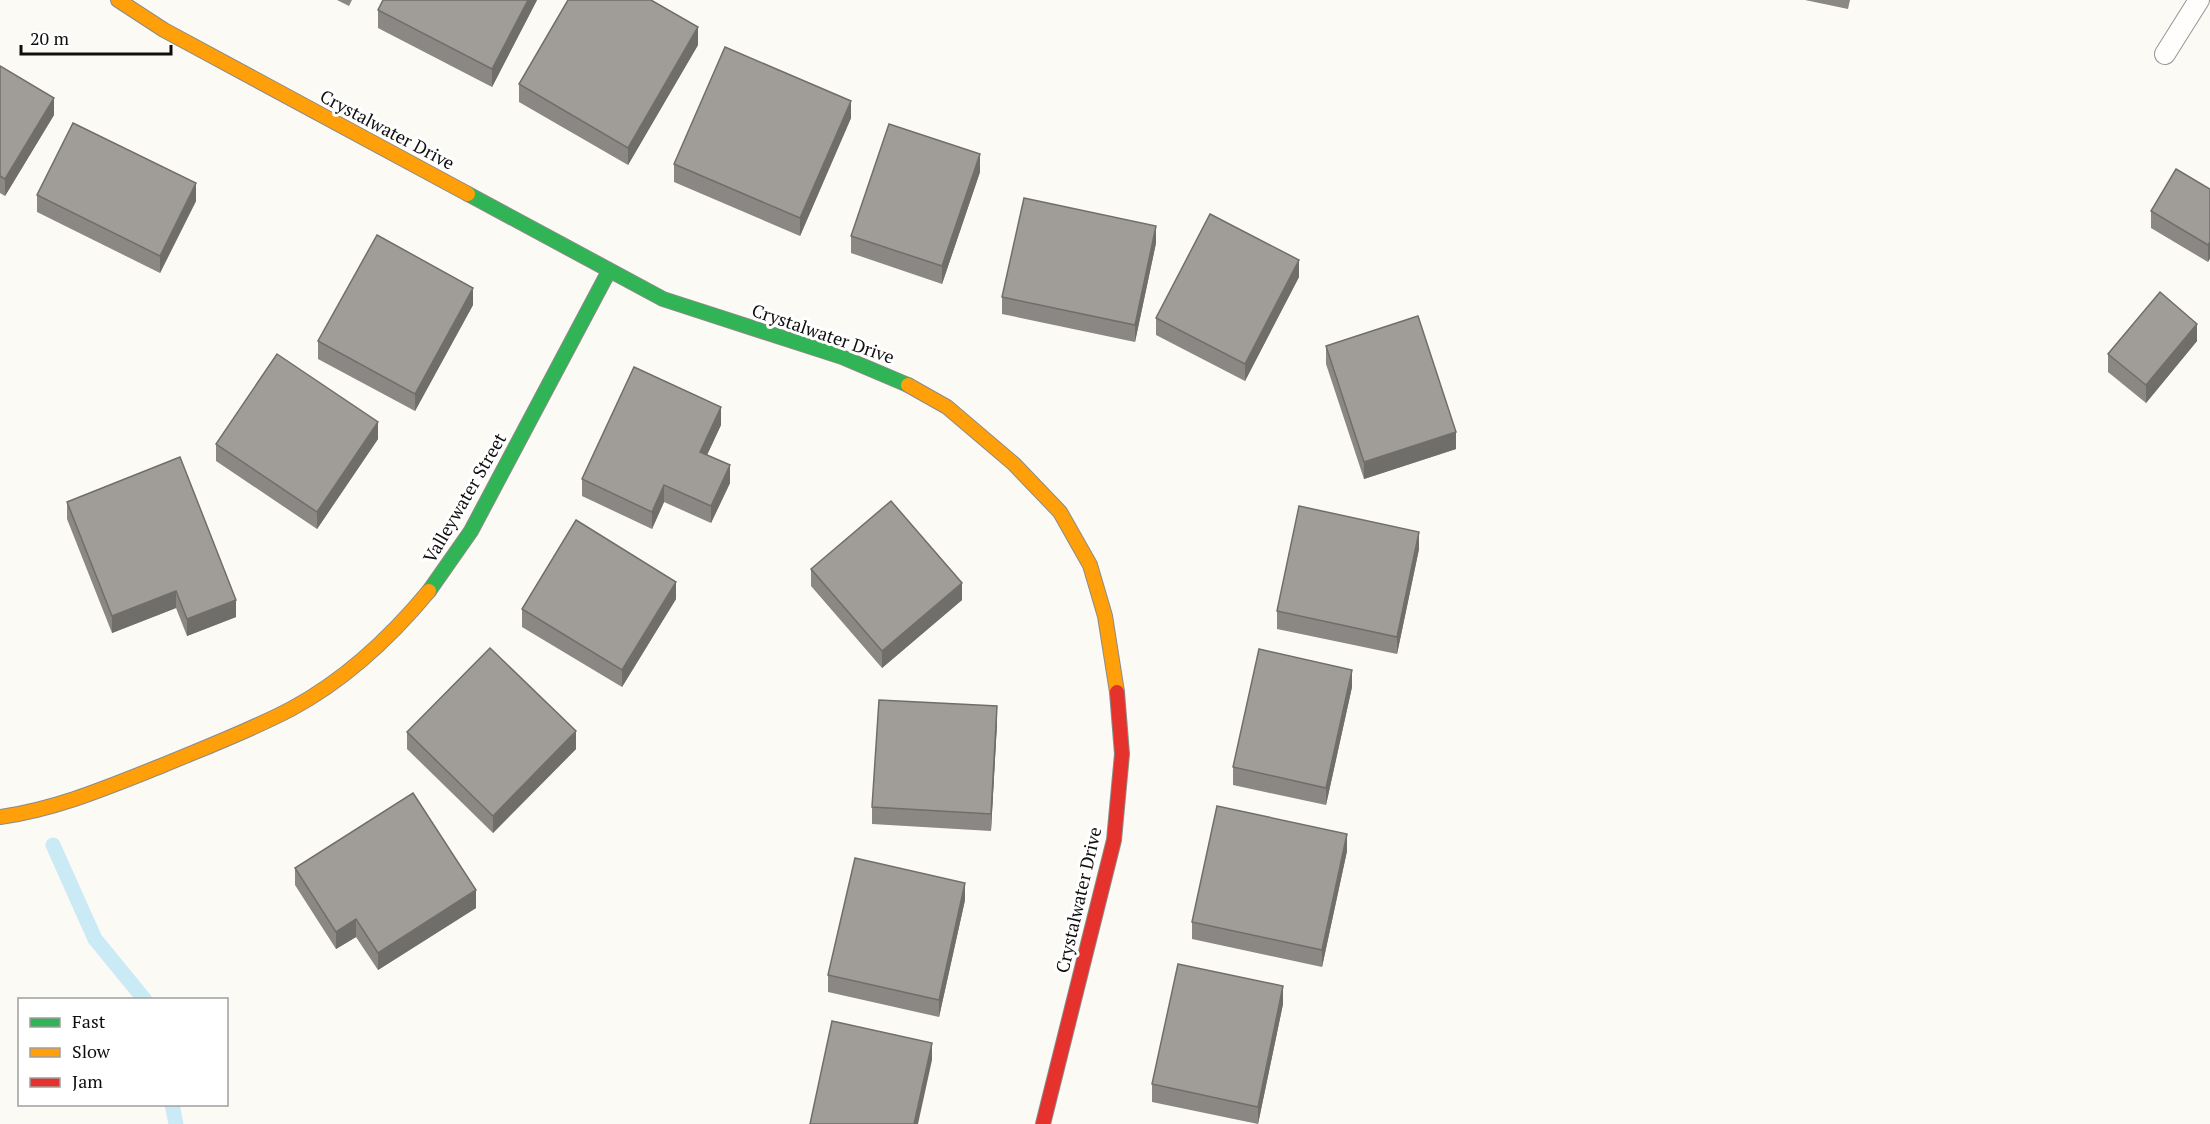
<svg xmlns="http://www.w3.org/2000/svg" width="2210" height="1124" viewBox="0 0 2210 1124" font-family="'PT Serif',serif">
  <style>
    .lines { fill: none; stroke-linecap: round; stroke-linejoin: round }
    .stream { stroke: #caeaf5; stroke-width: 15 }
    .lane-casing { stroke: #969592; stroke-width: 22 }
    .fast-casing { stroke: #8c8b89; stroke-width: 16 }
    .slow-casing { stroke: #8c8b89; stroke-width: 16 }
    .jam-casing { stroke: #8c8b89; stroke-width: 16 }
    .lane { stroke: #fffefd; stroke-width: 20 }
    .fast { stroke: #30b455; stroke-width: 14 }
    .slow { stroke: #ff9f0a; stroke-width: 14 }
    .jam { stroke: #e5322d; stroke-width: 14 }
    .wall { fill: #8a8784 }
    .shaded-wall { fill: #706e6b }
    .building { fill: #a09d99; stroke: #706e6b; stroke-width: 1.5 }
    .labels { text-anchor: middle; stroke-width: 6; stroke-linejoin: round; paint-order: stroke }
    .street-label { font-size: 18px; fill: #0f0f0f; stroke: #fff }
  </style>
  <rect width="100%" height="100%" fill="#fcfaf4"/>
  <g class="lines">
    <path class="stream" d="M 53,845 L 95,939 L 145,1000
      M 172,1104 L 176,1124"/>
    <g class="lane-casing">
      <path id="lane" d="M 2165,54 L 2199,0"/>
    </g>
    <g class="fast-casing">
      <path id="fast" d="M 468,194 L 663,299 L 842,357 L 908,385
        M 429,591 L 471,531 L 609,271"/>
    </g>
    <g class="slow-casing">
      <path id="slow" d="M 118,0 L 164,30 L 468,194
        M 908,385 L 947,407 L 1014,464 L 1060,512 L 1090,565 L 1105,616 L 1117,692
        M 0,817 C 57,809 108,787 161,766 C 204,748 249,731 291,709 C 345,680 390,638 429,591"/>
    </g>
    <g class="jam-casing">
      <path id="jam" d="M 1043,1124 L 1114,840 L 1122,754 L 1117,692"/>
    </g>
    <use href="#lane" class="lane"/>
    <use href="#fast" class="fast"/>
    <use href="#slow" class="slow"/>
    <use href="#jam" class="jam"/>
  </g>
  <path class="wall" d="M 337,0 L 352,0 L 349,6 Z
    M 537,0 L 492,87 L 378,28 L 378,10 Z
    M 1805,0 L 1850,0 L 1848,9 Z
    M 698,45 L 628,165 L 519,102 L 519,84 Z
    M 0,66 L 54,115 L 5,196 L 0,193 Z
    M 851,118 L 800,236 L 674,182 L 674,164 Z
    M 980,172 L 942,284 L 851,253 L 851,236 Z
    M 2210,189 L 2208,262 L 2151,228 L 2151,211 Z
    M 37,195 L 196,201 L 160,273 L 37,212 Z
    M 1156,243 L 1135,342 L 1002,314 L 1002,297 Z
    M 1299,277 L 1245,381 L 1156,335 L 1156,318 Z
    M 473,305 L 415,411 L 318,359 L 318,341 Z
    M 2197,341 L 2146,403 L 2108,372 L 2108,354 Z
    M 1326,346 L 1456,449 L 1364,479 L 1326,364 Z
    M 721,425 L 707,455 L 730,483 L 711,523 L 664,502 L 652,529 L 582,496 L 582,479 Z
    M 378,439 L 317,529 L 216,461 L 216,444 Z
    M 67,502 L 236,617 L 187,636 L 176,608 L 112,633 L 67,519 Z
    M 1419,549 L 1397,654 L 1277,629 L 1277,611 Z
    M 811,569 L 962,600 L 882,668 L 811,586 Z
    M 676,599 L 622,687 L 522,627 L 522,609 Z
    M 1352,687 L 1326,805 L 1233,785 L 1233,767 Z
    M 997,723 L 991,831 L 872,824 L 872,807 Z
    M 407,732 L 576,749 L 493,833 L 407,749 Z
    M 1347,851 L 1322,967 L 1192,939 L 1192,922 Z
    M 295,868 L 476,908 L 378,970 L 356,937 L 336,949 L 295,885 Z
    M 965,900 L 939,1017 L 828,992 L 828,975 Z
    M 1283,1004 L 1258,1124 L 1152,1102 L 1152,1084 Z"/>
  <path class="shaded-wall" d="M 528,0 L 537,0 L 492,87 L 492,69 Z
    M 698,27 L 698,45 L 628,165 L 628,148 Z
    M 54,98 L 54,115 L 5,196 L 5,179 Z
    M 851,101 L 851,118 L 800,236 L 800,218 Z
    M 980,154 L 980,172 L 942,284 L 942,266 Z
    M 196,183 L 196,201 L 160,273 L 160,256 Z
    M 1156,226 L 1156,243 L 1135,342 L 1135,325 Z
    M 2210,242 L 2210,259 L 2208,262 L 2208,245 Z
    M 1299,260 L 1299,277 L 1245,381 L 1245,364 Z
    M 473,288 L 473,305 L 415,411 L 415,394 Z
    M 2197,324 L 2197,341 L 2146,403 L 2146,385 Z
    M 721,407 L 721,425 L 700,470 L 700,452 Z
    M 378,422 L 378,439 L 317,529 L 317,512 Z
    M 1456,432 L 1456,449 L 1364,479 L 1364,462 Z
    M 730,465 L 730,483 L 711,523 L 711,506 Z
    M 664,485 L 664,502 L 652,529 L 652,512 Z
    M 1419,532 L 1419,549 L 1397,654 L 1397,637 Z
    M 676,582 L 676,599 L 622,687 L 622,670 Z
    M 962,583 L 962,600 L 882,668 L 882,651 Z
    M 176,591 L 176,608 L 112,633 L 112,616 Z
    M 236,600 L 236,617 L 187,636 L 187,619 Z
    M 1352,670 L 1352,687 L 1326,805 L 1326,788 Z
    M 997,706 L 997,723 L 991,831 L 991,814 Z
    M 576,731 L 576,749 L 493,833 L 493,816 Z
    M 1347,834 L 1347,851 L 1322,967 L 1322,950 Z
    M 965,883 L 965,900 L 939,1017 L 939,1000 Z
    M 476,890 L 476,908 L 378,970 L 378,953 Z
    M 356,919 L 356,937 L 336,949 L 336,932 Z
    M 1283,986 L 1283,1004 L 1258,1124 L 1258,1107 Z
    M 932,1043 L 932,1060 L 918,1124 L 914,1124 Z"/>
  <path class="building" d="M 383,0 L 528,0 L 492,69 L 378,10 Z
    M 568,0 L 651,0 L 698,27 L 628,148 L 519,84 Z
    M 725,47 L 851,101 L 800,218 L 674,164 Z
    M 0,66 L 54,98 L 5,179 L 0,176 Z
    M 73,123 L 196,183 L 160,256 L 37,195 Z
    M 889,124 L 980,154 L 942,266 L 851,236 Z
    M 2176,169 L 2210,189 L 2210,242 L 2208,245 L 2151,211 Z
    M 1024,198 L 1156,226 L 1135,325 L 1002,297 Z
    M 1210,214 L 1299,260 L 1245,364 L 1156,318 Z
    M 377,235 L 473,288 L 415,394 L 318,341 Z
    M 2160,292 L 2197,324 L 2146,385 L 2108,354 Z
    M 1418,316 L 1456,432 L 1364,462 L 1326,346 Z
    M 277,354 L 378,422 L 317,512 L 216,444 Z
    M 634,367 L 721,407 L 700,452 L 730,465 L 711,506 L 664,485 L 652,512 L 582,479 Z
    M 180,457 L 236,600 L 187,619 L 176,591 L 112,616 L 67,502 Z
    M 891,501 L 962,583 L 882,651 L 811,569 Z
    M 1299,506 L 1419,532 L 1397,637 L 1277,611 Z
    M 576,520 L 676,582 L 622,670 L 522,609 Z
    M 490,648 L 576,731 L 493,816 L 407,732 Z
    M 1259,649 L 1352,670 L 1326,788 L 1233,767 Z
    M 879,700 L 997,706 L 991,814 L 872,807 Z
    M 413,793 L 476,890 L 378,953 L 356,919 L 336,932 L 295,868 Z
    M 1217,806 L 1347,834 L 1322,950 L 1192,922 Z
    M 855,858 L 965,883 L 939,1000 L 828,975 Z
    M 1178,964 L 1283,986 L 1258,1107 L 1152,1084 Z
    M 832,1021 L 932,1043 L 914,1124 L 810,1124 Z"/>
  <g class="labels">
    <g class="street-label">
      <text transform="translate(387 130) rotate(28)" y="6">Crystalwater Drive</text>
      <text transform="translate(823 334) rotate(19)" y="6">Crystalwater Drive</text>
      <text transform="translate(465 498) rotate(-60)" y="6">Valleywater Street</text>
      <text transform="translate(1079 900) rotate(-77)" y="6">Crystalwater Drive</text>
    </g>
  </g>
  <rect x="18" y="998" width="210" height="108" fill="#ffffff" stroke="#9f9f9f" stroke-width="1.5"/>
  <rect x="30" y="1018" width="30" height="9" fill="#30b455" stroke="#9f9f9f" stroke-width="1.5"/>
  <text x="72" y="1028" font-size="18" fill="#0f0f0f">Fast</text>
  <rect x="30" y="1048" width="30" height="9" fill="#ff9f0a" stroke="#9f9f9f" stroke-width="1.5"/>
  <text x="72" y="1058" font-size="18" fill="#0f0f0f">Slow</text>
  <rect x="30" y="1078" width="30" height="9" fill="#e5322d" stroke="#9f9f9f" stroke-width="1.5"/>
  <text x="72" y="1088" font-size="18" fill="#0f0f0f">Jam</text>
  <path d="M21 45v9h150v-9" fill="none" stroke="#0f0f0f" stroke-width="3"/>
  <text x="30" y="45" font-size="18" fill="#0f0f0f" stroke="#ffffff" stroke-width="4.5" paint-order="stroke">20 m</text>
</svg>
